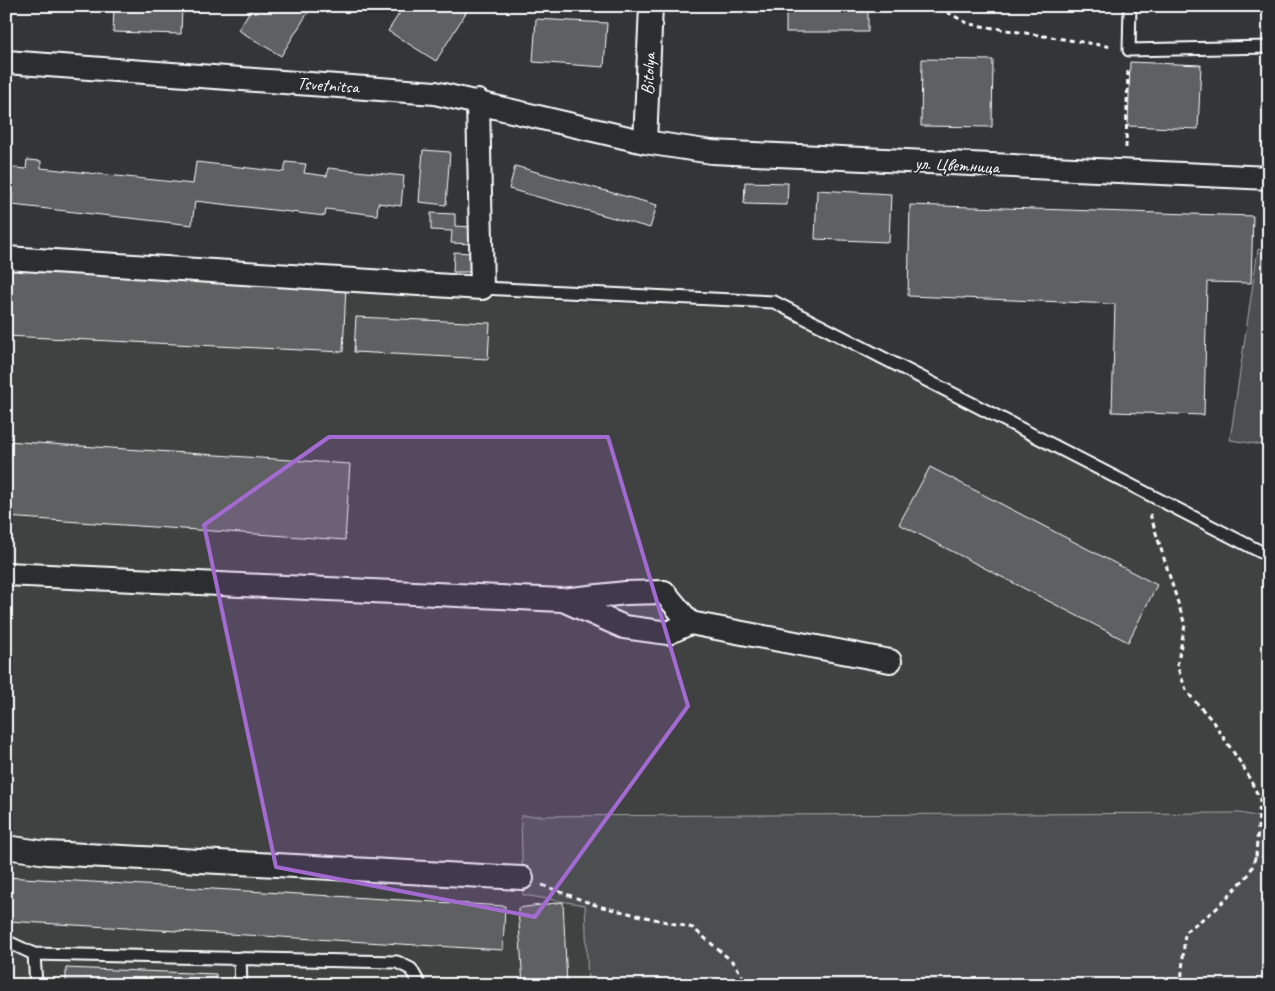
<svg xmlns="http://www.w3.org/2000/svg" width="1275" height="991" viewBox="0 0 1275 991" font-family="Caveat,sans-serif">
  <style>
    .built { fill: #404243 }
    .green { fill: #4c4f50; stroke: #a6a7a8 }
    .building { fill: #5f6162; stroke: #fff }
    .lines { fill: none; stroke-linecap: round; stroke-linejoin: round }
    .lane-casing { stroke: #fff; stroke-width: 15 }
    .street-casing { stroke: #fff; stroke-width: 26 }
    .path { stroke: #fff; stroke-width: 3; stroke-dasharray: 5 4; stroke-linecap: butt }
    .lane { stroke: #2a2d2e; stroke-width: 11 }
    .street { stroke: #2a2d2e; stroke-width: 22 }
    .marked { fill: #a36bd2; fill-opacity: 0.2; stroke: #a36bd2; stroke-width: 4; stroke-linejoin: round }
    .labels { text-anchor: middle; stroke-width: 4; stroke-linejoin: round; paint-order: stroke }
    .street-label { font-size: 18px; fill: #fff; stroke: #2a2d2e }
  </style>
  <rect width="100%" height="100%" fill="#333536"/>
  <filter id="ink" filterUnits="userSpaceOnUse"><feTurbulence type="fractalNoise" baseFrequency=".02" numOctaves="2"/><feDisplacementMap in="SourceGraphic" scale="10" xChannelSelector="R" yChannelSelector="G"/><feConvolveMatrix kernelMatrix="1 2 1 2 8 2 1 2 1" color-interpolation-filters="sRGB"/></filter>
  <g filter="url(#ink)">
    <path class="built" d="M 6,278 L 798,311 L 1269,561 L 1269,985 L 6,985 Z"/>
    <path class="green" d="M 1258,249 L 1269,251 L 1269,446 L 1230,440 Z
      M 657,594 L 679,625 L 601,613 L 598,598 Z
      M 1240,813 L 1269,819 L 1269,985 L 588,985 L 585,905 L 523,895 L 521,816 Z"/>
    <path class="building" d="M 114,6 L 182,6 L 181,34 L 113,32 Z
      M 253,6 L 312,6 L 281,56 L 238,30 Z
      M 404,6 L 470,6 L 436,61 L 388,31 Z
      M 786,6 L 868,6 L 868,32 L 786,32 Z
      M 536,19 L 607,23 L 604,67 L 533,62 Z
      M 922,59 L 993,60 L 992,127 L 921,126 Z
      M 1130,62 L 1201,65 L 1198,129 L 1128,126 Z
      M 423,150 L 450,152 L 446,205 L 419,202 Z
      M 27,160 L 41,161 L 41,168 L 193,184 L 196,162 L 284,172 L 286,162 L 306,164 L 304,173 L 327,176 L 328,168 L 404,176 L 401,206 L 378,203 L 377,215 L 326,209 L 325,216 L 195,201 L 192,225 L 12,205 L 13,194 L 6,194 L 6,167 L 26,169 Z
      M 515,166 L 657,205 L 650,228 L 509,189 Z
      M 745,182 L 788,183 L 787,205 L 744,204 Z
      M 817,190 L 891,194 L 889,242 L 815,239 Z
      M 910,205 L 1253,216 L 1251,283 L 1207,282 L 1204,415 L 1112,412 L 1115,304 L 908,296 Z
      M 431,213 L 455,214 L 455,226 L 473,227 L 472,244 L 451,243 L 452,231 L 431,230 Z
      M 454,252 L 472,253 L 472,272 L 453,272 Z
      M 6,270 L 346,285 L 343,352 L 6,336 Z
      M 356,317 L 490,323 L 488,359 L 354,352 Z
      M 6,441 L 350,464 L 345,540 L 6,517 Z
      M 930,467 L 1157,585 L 1128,642 L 899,524 Z
      M 6,877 L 505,906 L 503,950 L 6,921 Z
      M 563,902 L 567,985 L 523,985 L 518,908 Z
      M 66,968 L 216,974 L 216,985 L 66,985 Z"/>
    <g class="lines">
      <g class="lane-casing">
        <path id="lane" d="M 1130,6 L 1129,50 L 1269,47
          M 482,288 L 774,302 L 1269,556
          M 6,941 L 34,954 L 36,985
          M 34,954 L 397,962 L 411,969 L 420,985
          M 240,958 L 241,985"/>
      </g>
      <g class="street-casing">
        <path id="street" d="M 6,62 L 435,93 L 645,142 L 712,152 L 1269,178
          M 645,142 L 651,6
          M 6,258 L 482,288 L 478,101
          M 6,574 L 562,600 L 626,593 L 664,592 L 690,623 L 890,661
          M 563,600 L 624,627 L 668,633 L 690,623
          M 6,847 L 47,853 L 522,878"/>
      </g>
      <path class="path" d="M 941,6 L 943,10 L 969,24 L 1113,47
        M 1126,148 L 1128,67
        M 1150,514 L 1185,625 L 1177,666 L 1187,692 L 1211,719 L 1244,768 L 1260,799 L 1256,855 L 1269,858
        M 542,885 L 598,906 L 693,928 L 734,963 L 748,985
        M 1181,985 L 1185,932 L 1216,909 L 1250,873 L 1256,855"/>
      <use href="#lane" class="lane"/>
      <use href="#street" class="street"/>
    </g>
  </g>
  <path class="marked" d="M 329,437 L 608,437 L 688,706 L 535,917 L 276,867 L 204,525 Z"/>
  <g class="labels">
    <g class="street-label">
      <text transform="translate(648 74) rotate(-87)" y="6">Bitolya</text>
      <text transform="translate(328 85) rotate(4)" y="6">Tsvetnitsa</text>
      <text transform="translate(957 165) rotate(3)" y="6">ул. Цветница</text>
    </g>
  </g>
  <rect width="1275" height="991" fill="none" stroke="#2a2d2e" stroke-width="25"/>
  <rect x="12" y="12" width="1250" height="966" fill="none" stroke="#fff" stroke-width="2" filter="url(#ink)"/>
</svg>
